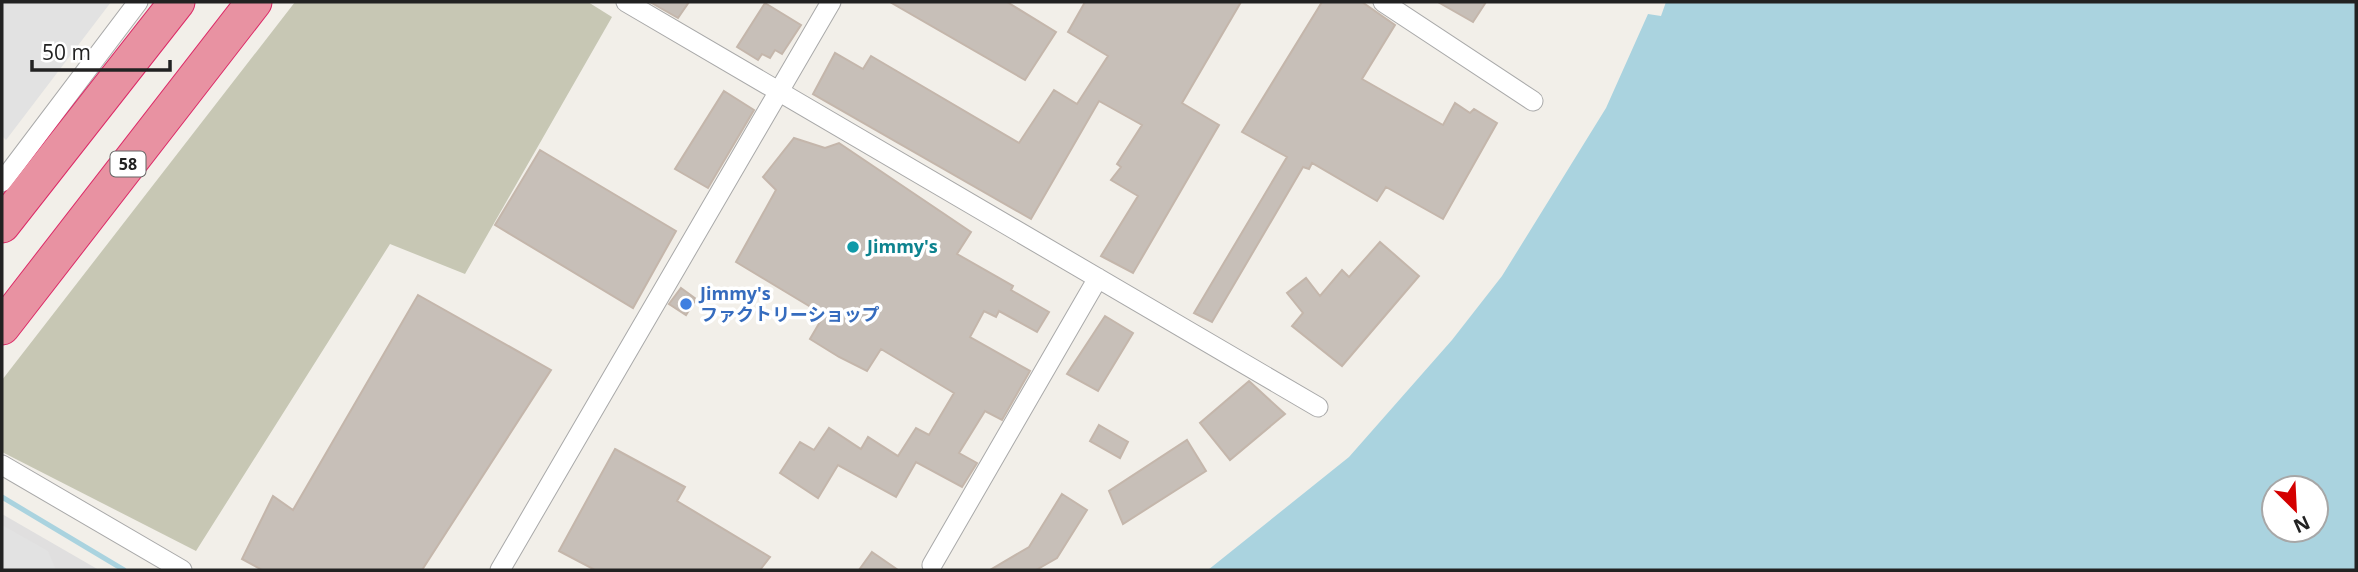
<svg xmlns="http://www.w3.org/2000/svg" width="2358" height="572" viewBox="0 0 2358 572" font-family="'Open Sans','Noto Sans JP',sans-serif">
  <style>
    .residential { fill: #e0dfdf }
    .construction { fill: #c7c7b4 }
    .parking { fill: #e2e2e2 }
    .water { fill: #aad3df; fill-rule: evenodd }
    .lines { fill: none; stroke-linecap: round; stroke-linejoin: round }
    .stream { stroke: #aad3df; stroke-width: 5 }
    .building { fill: #c7bfb8; stroke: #c4b6ab; stroke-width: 2 }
    .street-casing { stroke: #a9a9a9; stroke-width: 21 }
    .highway-casing { stroke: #dc2a67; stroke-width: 37 }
    .street { stroke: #fff; stroke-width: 19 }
    .highway { stroke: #e892a2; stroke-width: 35 }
    .culture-dot { fill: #0f9aa8; stroke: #fff; stroke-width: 2.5 }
    .shop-dot { fill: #3f7fe0; stroke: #fff; stroke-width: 2.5 }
    .labels { text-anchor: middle; stroke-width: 7; stroke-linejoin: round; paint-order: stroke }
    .shield { fill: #fff; stroke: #646464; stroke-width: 2 }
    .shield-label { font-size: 16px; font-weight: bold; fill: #222 }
    .culture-label { font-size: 18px; font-weight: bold; fill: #0d838f; stroke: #fff; text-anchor: start }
    .shop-label { font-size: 18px; font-weight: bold; fill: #366cbe; stroke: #fff; text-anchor: start }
  </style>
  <rect width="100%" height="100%" fill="#f2efe9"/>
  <path class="residential" d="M 2,514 L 99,570 L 2,570 Z"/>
  <path class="construction" d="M 295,2 L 588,2 L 612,17 L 465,274 L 390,244 L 196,551 L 2,452 L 2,380 Z"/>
  <path class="parking" d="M 2,2 L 111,2 L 6,140 L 2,136 Z
    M 2,525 L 48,551 L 56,570 L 2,570 Z"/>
  <path class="water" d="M 1666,2 L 2356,2 L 2356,570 L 1208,570 L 1349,457 L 1452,340 L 1502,276 L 1606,108 L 1648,14 L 1661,16 ZM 2274,488 L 2316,488 L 2316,530 L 2274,530 Z"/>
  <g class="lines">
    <path class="stream" d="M 2,497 L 124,570"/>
  </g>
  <path class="building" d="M 650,2 L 689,2 L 678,18 Z
    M 890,2 L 1007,2 L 1056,32 L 1025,80 Z
    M 1085,2 L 1241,2 L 1182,103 L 1219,125 L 1133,273 L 1101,256 L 1138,196 L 1111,180 L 1121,167 L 1117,164 L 1142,125 L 1099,101 L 1031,219 L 813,94 L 835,53 L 863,69 L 871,56 L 1019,143 L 1054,90 L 1077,104 L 1108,56 L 1068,32 Z
    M 1322,2 L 1362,2 L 1395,25 L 1362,79 L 1443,125 L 1455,103 L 1470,113 L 1474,109 L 1497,123 L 1443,219 L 1386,187 L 1377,201 L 1312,163 L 1309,169 L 1303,167 L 1212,322 L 1194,313 L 1287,157 L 1242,132 Z
    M 1438,2 L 1486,2 L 1473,22 Z
    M 765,3 L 801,25 L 782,54 L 775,50 L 770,58 L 762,54 L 758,60 L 737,47 Z
    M 724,91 L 754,110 L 708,188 L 675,169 Z
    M 794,138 L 825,148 L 839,143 L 971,232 L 957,254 L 1013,286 L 1011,290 L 1049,312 L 1037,332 L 999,311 L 996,317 L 984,311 L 970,337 L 1030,371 L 1002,420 L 985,411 L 959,453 L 977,463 L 962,487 L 916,462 L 896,497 L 838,465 L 818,498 L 780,473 L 800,442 L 814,450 L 829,428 L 861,449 L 868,437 L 898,456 L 916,428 L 929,435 L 954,393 L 881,349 L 867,371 L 839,357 L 810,339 L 824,315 L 736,262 L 776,190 L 763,177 Z
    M 540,150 L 676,231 L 633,308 L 495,225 Z
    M 1380,242 L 1419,276 L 1342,366 L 1292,326 L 1303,313 L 1287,293 L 1306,278 L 1320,296 L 1342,270 L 1349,277 Z
    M 681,288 L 696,299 L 686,315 L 669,304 Z
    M 418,295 L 551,370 L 422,570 L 262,570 L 242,559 L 273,496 L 293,510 Z
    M 1105,316 L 1133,333 L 1098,391 L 1067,374 Z
    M 1249,381 L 1285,414 L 1230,460 L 1200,423 Z
    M 1099,425 L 1128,442 L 1120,458 L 1090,441 Z
    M 1187,440 L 1206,471 L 1123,524 L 1109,491 Z
    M 615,449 L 685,487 L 677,501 L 770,557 L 760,570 L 595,570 L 559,551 Z
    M 1062,494 L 1087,510 L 1057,558 L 1036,570 L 990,570 L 1029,547 Z
    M 872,552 L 898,570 L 859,570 Z"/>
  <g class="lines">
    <g class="street-casing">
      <path id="street" d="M 626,2 L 1318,407
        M 1383,2 L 1533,101
        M 2,182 L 138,2
        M 2,465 L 182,570
        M 932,565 L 1098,278
        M 500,570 L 831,2"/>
    </g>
    <g class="highway-casing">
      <path id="highway" d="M 2,225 L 177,2
        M 2,327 L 254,2"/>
    </g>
    <use href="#street" class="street"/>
    <use href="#highway" class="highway"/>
  </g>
  <circle class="culture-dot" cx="853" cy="247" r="7"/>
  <circle class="shop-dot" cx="686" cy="304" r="7"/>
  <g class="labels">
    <rect class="shield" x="110.5" y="151.5" width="35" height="25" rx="5"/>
    <g class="shield-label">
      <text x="128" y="170">58</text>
    </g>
    <g class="culture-label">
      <text x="867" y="253">Jimmy's</text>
    </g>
    <g class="shop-label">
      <text x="700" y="300">Jimmy's<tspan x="700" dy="21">ファクトリーショップ</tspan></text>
    </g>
  </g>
  <rect width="2358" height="572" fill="none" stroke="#222222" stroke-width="7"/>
  <g transform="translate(2295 509) rotate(156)"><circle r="33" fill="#ffffff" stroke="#a7a7a7" stroke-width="2"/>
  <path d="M0-5L12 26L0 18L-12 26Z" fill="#d40000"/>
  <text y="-10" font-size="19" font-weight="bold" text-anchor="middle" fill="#222222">N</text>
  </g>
  <path d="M32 60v10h138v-10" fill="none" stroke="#222222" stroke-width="3.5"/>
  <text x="42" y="60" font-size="21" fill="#222222" stroke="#ffffff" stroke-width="5" paint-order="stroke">50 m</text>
</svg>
